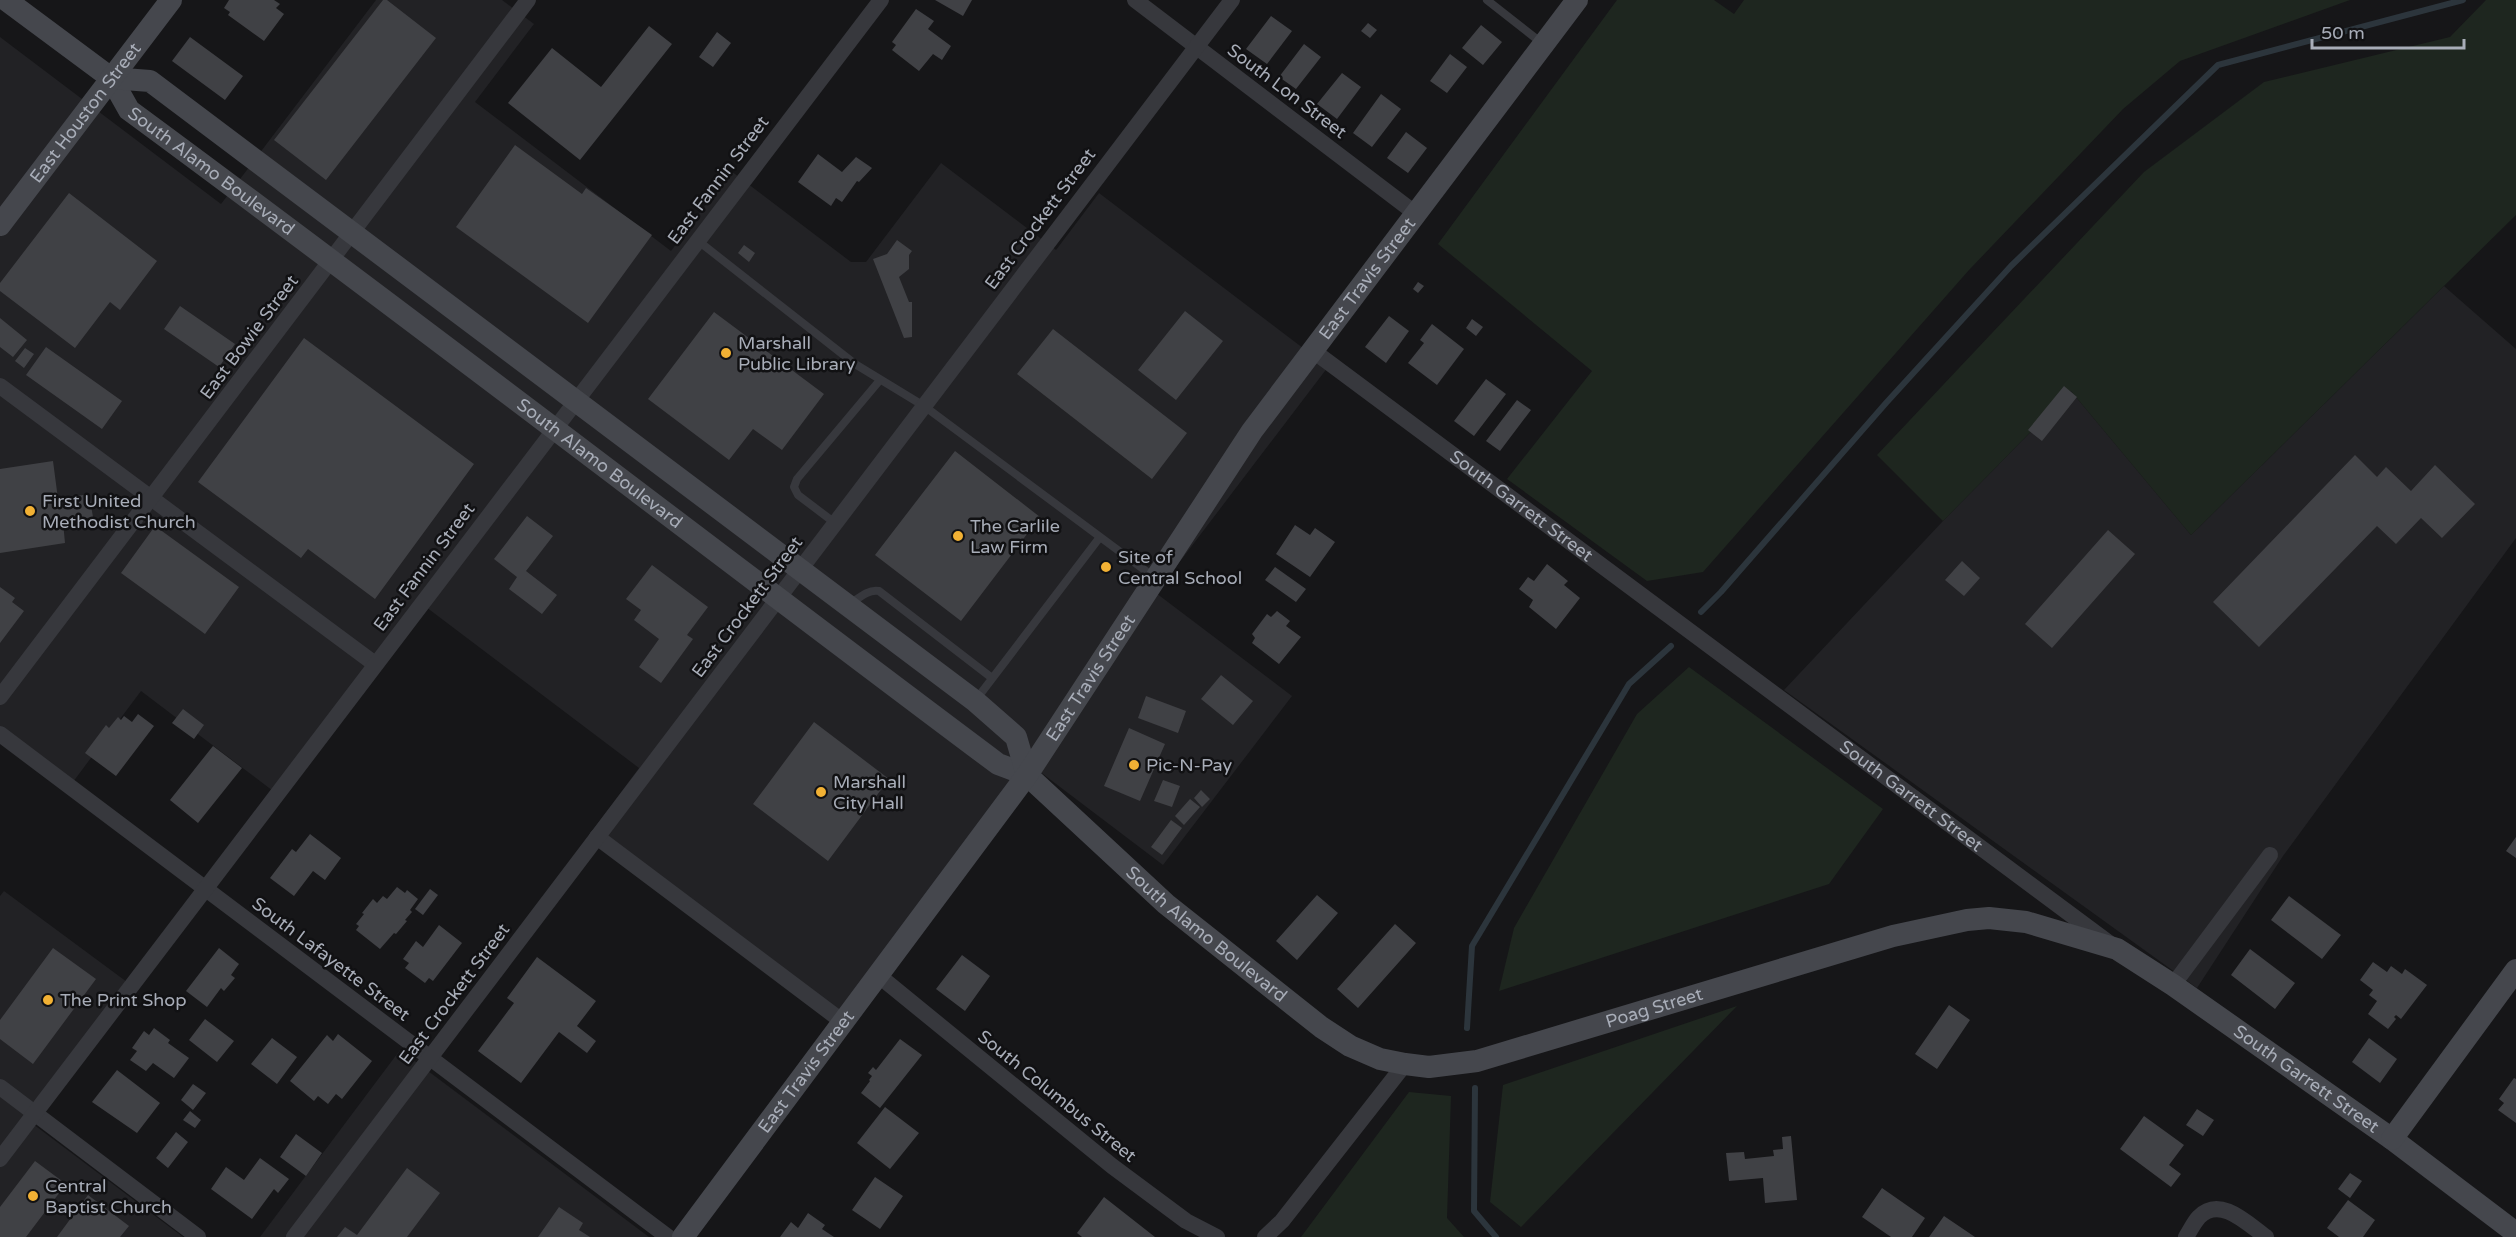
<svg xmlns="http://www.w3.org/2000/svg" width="2516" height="1237" viewBox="0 0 2516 1237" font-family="'Varela Round',sans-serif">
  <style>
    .built { fill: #222225 }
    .green { fill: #1e261f }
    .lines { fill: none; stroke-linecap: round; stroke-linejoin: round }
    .stream { stroke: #2c353c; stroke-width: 6 }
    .building { fill: #404145 }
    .lane { stroke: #37383d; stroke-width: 8 }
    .street { stroke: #37383d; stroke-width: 16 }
    .secondary { stroke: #45474d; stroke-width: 22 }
    .poi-dot { fill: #f2b134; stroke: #111113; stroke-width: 2 }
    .labels { text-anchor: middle; stroke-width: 5; stroke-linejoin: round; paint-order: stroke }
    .street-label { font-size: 18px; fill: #a8adb8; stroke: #111113 }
    .poi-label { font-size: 18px; fill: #a8adb8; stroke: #111113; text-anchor: start }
  </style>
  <rect width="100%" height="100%" fill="#161618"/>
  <path class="built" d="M 376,0 L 502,0 L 534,24 L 475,102 L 671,251 L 731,171 L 851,262 L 866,262 L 941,163 L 1056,250 L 1099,193 L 1328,367 L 1156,593 L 1292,696 L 1163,865 L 1035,768 L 840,1025 L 589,835 L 639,768 L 422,604 L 277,794 L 141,691 L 67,790 L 0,739 L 0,37 L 221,204 Z
    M 2444,286 L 2516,349 L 2516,538 L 2283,856 L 2197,988 L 1784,690 L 1943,521 L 2071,391 L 2191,535 Z
    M 4,891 L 127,982 L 25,1118 L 183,1237 L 0,1237 L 0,896 Z
    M 400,1050 L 649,1237 L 260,1237 Z"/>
  <path class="green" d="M 1617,0 L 1714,0 L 1734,14 L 1744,0 L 2350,0 L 2180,61 L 2123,109 L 1969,270 L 1703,572 L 1647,581 L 1507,479 L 1592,371 L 1438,244 Z
    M 2486,0 L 2516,0 L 2516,215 L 2191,535 L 2071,391 L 1943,521 L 1877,455 L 2144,172 L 2264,82 L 2450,37 Z
    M 1689,667 L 1883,809 L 1829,884 L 1499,991 L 1514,928 L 1637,714 Z
    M 1737,1006 L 1521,1227 L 1490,1202 L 1503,1085 Z
    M 1409,1092 L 1451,1096 L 1447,1218 L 1464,1237 L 1301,1237 Z"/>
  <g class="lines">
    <path class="stream" d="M 1701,612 L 1721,592 L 1886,403 L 2011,266 L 2218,65 L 2463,0
      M 1467,1028 L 1472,946 L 1629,684 L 1671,646
      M 1475,1088 L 1474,1211 L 1496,1237"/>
  </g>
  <path class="building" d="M 229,0 L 274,0 L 280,4 L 276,8 L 284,14 L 264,41 L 228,15 L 230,12 L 224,8 Z
    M 383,0 L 387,0 L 436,38 L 326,180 L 274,140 Z
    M 935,0 L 972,0 L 963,16 Z
    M 916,9 L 934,21 L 928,29 L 951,46 L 942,60 L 933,54 L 919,71 L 892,50 L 896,45 L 892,42 Z
    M 1271,16 L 1292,31 L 1267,64 L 1246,49 Z
    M 1368,23 L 1377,30 L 1370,38 L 1361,31 Z
    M 1481,25 L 1502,42 L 1483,65 L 1462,48 Z
    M 649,26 L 672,44 L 580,160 L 508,103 L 552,48 L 601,87 Z
    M 717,32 L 731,43 L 713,67 L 699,57 Z
    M 190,37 L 243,76 L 225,100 L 172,61 Z
    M 1304,44 L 1321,57 L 1296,89 L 1279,77 Z
    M 1450,54 L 1467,67 L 1447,93 L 1430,81 Z
    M 1342,73 L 1361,87 L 1337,119 L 1317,104 Z
    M 1381,94 L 1401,109 L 1372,147 L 1353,133 Z
    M 1406,132 L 1427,148 L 1408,173 L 1387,158 Z
    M 515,145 L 582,194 L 586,188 L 652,235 L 588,323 L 456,227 Z
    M 818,154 L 842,172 L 856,157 L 872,168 L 859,182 L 857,181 L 842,202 L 836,198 L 831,206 L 798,182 Z
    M 69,193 L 157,261 L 120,310 L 110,302 L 75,348 L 0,291 L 0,283 Z
    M 897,240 L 912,251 L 909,255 L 909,269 L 899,277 L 909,302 L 912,302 L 912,337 L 904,338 L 873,259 L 887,254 Z
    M 744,245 L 755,253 L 749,262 L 738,253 Z
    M 1418,282 L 1424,286 L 1418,293 L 1413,289 Z
    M 180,306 L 235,344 L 219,367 L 164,329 Z
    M 1185,311 L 1223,341 L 1176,400 L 1138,370 Z
    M 714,312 L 824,394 L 782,450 L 753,429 L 729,460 L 648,399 Z
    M 1389,316 L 1409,331 L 1386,363 L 1365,347 Z
    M 0,318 L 27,340 L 13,357 L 0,347 Z
    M 1472,319 L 1483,327 L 1476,336 L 1466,328 Z
    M 1432,324 L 1464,349 L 1437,385 L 1408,363 L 1424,343 L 1420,340 Z
    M 1053,329 L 1187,433 L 1152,479 L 1017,374 Z
    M 304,338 L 474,464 L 375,599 L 308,549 L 301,558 L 198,482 Z
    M 46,347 L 122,401 L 102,429 L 26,375 Z
    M 25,348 L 34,354 L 24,368 L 15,361 Z
    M 1486,379 L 1506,394 L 1474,436 L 1454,421 Z
    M 2064,386 L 2077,397 L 2042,441 L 2028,430 Z
    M 1517,400 L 1531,410 L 1500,451 L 1486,441 Z
    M 955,451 L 1040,517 L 961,621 L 875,555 Z
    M 2355,455 L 2377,477 L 2386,467 L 2411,491 L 2435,465 L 2475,504 L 2442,538 L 2421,518 L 2396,544 L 2377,526 L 2259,647 L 2213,602 Z
    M 53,461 L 58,499 L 89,494 L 93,517 L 63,522 L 65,543 L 0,553 L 0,469 Z
    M 527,516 L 553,536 L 526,571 L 557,595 L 542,614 L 509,589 L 517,577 L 494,559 Z
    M 1295,525 L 1310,535 L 1315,528 L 1335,542 L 1310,577 L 1276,554 Z
    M 155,526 L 239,587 L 205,634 L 121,573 Z
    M 2108,530 L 2135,554 L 2052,648 L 2025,624 Z
    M 1962,561 L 1980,578 L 1964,596 L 1945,580 Z
    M 1547,564 L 1568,581 L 1564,585 L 1580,598 L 1556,629 L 1529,607 L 1533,600 L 1519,589 L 1528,577 L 1534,581 Z
    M 652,565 L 708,607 L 687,635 L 693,639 L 661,683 L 639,667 L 659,639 L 634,620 L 641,610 L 626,599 Z
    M 1275,567 L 1306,589 L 1296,602 L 1265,580 Z
    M 0,587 L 15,598 L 12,602 L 24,611 L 0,643 Z
    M 1277,611 L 1290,621 L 1286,626 L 1301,637 L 1279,664 L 1252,643 L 1255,638 L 1252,634 L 1267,614 L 1271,617 Z
    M 1221,675 L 1253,701 L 1233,725 L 1201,699 Z
    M 1146,696 L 1186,711 L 1178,733 L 1138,718 Z
    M 183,709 L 204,725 L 194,739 L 172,723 Z
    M 138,714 L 154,726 L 116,776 L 85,753 L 106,725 L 109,728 L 118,717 L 121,720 L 124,716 L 132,722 Z
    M 814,722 L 889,779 L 828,861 L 753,804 Z
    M 1129,728 L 1165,744 L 1140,801 L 1104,786 Z
    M 213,746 L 242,768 L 198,823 L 170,800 Z
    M 1163,780 L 1180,786 L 1172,807 L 1154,801 Z
    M 1201,790 L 1210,799 L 1202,807 L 1194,798 Z
    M 1190,799 L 1200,807 L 1184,825 L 1175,816 Z
    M 1171,820 L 1182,828 L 1162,855 L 1151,847 Z
    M 310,834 L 341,858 L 325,880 L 313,871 L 294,896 L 270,878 L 292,849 L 296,852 Z
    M 2516,837 L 2516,858 L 2506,851 Z
    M 397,887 L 405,893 L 407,890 L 418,899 L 410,910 L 412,912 L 405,920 L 407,921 L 396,934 L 394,933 L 380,949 L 356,930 L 359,926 L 356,924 L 364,914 L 362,913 L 373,899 L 377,903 L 383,896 L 387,899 Z
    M 430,889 L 438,895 L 423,915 L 415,909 Z
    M 1317,895 L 1338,913 L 1297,960 L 1276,941 Z
    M 2289,896 L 2341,935 L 2322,959 L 2271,920 Z
    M 1395,924 L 1416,943 L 1358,1008 L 1337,989 Z
    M 439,925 L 462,943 L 433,981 L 429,978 L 425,983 L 405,968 L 409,963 L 403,959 L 416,941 L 423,947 Z
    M 53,948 L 96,979 L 33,1064 L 0,1039 L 0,1020 Z
    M 219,948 L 239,964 L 231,975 L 235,978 L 224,991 L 221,988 L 207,1007 L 186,991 Z
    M 2250,949 L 2295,983 L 2275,1009 L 2231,975 Z
    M 962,955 L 990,976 L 965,1011 L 936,989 Z
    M 537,957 L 596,1001 L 577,1026 L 596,1041 L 587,1053 L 559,1032 L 521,1083 L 478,1051 L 514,1003 L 507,998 Z
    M 2373,962 L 2387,972 L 2391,966 L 2402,974 L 2405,969 L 2427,985 L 2401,1019 L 2396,1015 L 2394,1017 L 2396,1019 L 2388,1029 L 2368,1014 L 2377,1001 L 2369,995 L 2373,990 L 2360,980 Z
    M 1949,1005 L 1970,1020 L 1937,1069 L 1915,1054 Z
    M 205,1019 L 234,1041 L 217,1062 L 189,1040 Z
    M 154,1028 L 170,1040 L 168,1043 L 189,1058 L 174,1078 L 153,1063 L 146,1071 L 130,1060 L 137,1051 L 132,1048 L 144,1031 L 149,1035 Z
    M 338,1034 L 372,1061 L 342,1099 L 336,1094 L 328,1104 L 318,1096 L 314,1101 L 290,1081 L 327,1035 L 333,1041 Z
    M 272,1038 L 297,1057 L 277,1084 L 251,1064 Z
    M 2369,1038 L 2397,1059 L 2380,1083 L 2352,1062 Z
    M 900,1039 L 922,1055 L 880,1108 L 861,1093 L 870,1081 L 869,1080 L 872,1076 L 868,1073 L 873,1067 L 876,1070 Z
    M 117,1070 L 160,1103 L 137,1133 L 92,1102 Z
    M 2514,1078 L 2516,1079 L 2516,1123 L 2498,1110 L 2504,1103 L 2499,1099 Z
    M 193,1084 L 206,1093 L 193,1110 L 181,1100 Z
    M 885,1107 L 919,1133 L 890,1169 L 857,1143 Z
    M 2197,1109 L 2214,1120 L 2203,1136 L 2186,1125 Z
    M 190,1111 L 201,1120 L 195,1128 L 183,1120 Z
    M 2144,1116 L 2184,1145 L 2169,1165 L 2181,1174 L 2171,1187 L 2120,1149 Z
    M 176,1132 L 188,1142 L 168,1168 L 156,1158 Z
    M 296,1134 L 322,1153 L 306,1176 L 280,1157 Z
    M 1791,1136 L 1797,1200 L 1765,1203 L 1763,1178 L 1729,1181 L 1726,1153 L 1744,1152 L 1745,1159 L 1774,1156 L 1773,1150 L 1783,1149 L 1782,1137 Z
    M 260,1158 L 289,1179 L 278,1193 L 274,1189 L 252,1219 L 211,1189 L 226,1167 L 244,1180 Z
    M 35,1161 L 66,1184 L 26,1237 L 0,1237 L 0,1207 Z
    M 407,1168 L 440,1193 L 407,1237 L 337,1237 L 345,1227 L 357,1235 Z
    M 2350,1173 L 2362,1181 L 2350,1198 L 2338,1189 Z
    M 875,1177 L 903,1196 L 880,1229 L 852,1210 Z
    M 1882,1188 L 1925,1218 L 1912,1237 L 1891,1237 L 1862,1217 Z
    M 88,1195 L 129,1226 L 120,1237 L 57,1237 Z
    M 1104,1197 L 1155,1237 L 1082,1237 L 1077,1233 Z
    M 2348,1200 L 2375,1220 L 2363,1237 L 2339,1237 L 2327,1228 Z
    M 559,1207 L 583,1223 L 579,1230 L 590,1237 L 538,1237 Z
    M 808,1213 L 825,1225 L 822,1229 L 834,1237 L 780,1237 L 791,1222 L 798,1228 Z
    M 1944,1216 L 1975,1237 L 1929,1237 Z"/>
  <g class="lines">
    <path class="lane" d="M 1487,0 L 1543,44
      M 697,240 L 855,364 L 924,406 L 1154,577
      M 835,523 L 798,495 L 794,487 L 797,479 L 880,380
      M 850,604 C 859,598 868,589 879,591 L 992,678
      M 975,701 L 1100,537"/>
    <g class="street">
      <path d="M 1135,0 L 1415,213"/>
      <path id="s1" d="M 1312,350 L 2109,943"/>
      <path d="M 0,386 L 375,664"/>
      <path d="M 0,697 L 528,0"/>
      <path d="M 0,734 L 668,1237"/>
      <path d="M 597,837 L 843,1022"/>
      <path d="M 878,975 L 1112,1166 L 1186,1221 L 1217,1237"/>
      <path d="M 2173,985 L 2270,855"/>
      <path d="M 0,1087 L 198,1237"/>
      <path d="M 0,1159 L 881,0"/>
      <path d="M 294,1237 L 1232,0"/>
      <path d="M 1265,1237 L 1282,1221 L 1405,1064"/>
      <path d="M 2186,1237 C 2190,1231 2194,1222 2199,1217 C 2220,1195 2248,1224 2266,1237"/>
    </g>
    <g class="secondary">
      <path id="s2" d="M 6,0 L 111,78 L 129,110 C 421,325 708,547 998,764 L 1027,775 L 1166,904 L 1321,1027 L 1350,1046 L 1380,1059 L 1405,1064 L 1429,1067 L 1477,1061 L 1893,936 L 1967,920 L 1989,918 L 2026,922 L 2117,949 L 2173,985 L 2392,1139 L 2516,1233"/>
      <path d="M 111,78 L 150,81 L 975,701 L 1016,737 L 1027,775"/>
      <path id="s3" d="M 0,225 L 171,0"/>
      <path d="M 2392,1139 L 2516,970"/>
      <path id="s4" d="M 683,1237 L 1027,775 L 1252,431 L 1577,0"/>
    </g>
  </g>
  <g class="poi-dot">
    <circle cx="726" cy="353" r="6"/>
    <circle cx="30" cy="511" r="6"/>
    <circle cx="958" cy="536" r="6"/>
    <circle cx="1106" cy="567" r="6"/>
    <circle cx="1134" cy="765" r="6"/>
    <circle cx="821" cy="792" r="6"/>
    <circle cx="48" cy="1000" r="6"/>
    <circle cx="33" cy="1196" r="6"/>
  </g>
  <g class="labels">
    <g class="street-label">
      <text transform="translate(1287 91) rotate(37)" y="6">South Lon Street</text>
      <text dy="6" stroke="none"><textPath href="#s3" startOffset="141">East Houston Street</textPath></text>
      <text dy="6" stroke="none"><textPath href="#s2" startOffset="270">South Alamo Boulevard</textPath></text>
      <text transform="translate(718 180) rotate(-53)" y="6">East Fannin Street</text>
      <text transform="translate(1040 219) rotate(-53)" y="6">East Crockett Street</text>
      <text dy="6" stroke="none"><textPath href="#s4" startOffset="1178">East Travis Street</textPath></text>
      <text transform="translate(249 337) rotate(-53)" y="6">East Bowie Street</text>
      <text dy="6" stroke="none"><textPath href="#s2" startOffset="756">South Alamo Boulevard</textPath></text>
      <text dy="6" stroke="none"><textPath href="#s1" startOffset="261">South Garrett Street</textPath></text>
      <text transform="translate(424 567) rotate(-53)" y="6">East Fannin Street</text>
      <text transform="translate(747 607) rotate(-53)" y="6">East Crockett Street</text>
      <text dy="6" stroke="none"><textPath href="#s4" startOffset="692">East Travis Street</textPath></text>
      <text dy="6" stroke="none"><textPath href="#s1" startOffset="747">South Garrett Street</textPath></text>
      <text dy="6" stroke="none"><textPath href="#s2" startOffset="1526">South Alamo Boulevard</textPath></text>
      <text transform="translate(331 959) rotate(37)" y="6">South Lafayette Street</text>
      <text transform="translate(454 994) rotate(-53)" y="6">East Crockett Street</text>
      <text dy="6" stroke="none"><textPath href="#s2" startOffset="2024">Poag Street</textPath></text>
      <text dy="6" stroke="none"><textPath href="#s4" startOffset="206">East Travis Street</textPath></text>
      <text dy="6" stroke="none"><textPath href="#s2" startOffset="2733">South Garrett Street</textPath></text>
      <text transform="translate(1057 1096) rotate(39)" y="6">South Columbus Street</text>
    </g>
    <g class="poi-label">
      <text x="738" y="349">Marshall<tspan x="738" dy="21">Public Library</tspan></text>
      <text x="42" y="507">First United<tspan x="42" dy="21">Methodist Church</tspan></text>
      <text x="970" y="532">The Carlile<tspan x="970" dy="21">Law Firm</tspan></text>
      <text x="1118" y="563">Site of<tspan x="1118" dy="21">Central School</tspan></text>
      <text x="1146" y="771">Pic-N-Pay</text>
      <text x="833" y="788">Marshall<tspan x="833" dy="21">City Hall</tspan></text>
      <text x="60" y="1006">The Print Shop</text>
      <text x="45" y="1192">Central<tspan x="45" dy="21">Baptist Church</tspan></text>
    </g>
  </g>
  <path d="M2312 39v9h152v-9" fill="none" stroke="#a8adb8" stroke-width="3"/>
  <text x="2321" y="39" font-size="18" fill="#a8adb8" stroke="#111113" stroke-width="4.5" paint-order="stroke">50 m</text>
</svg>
